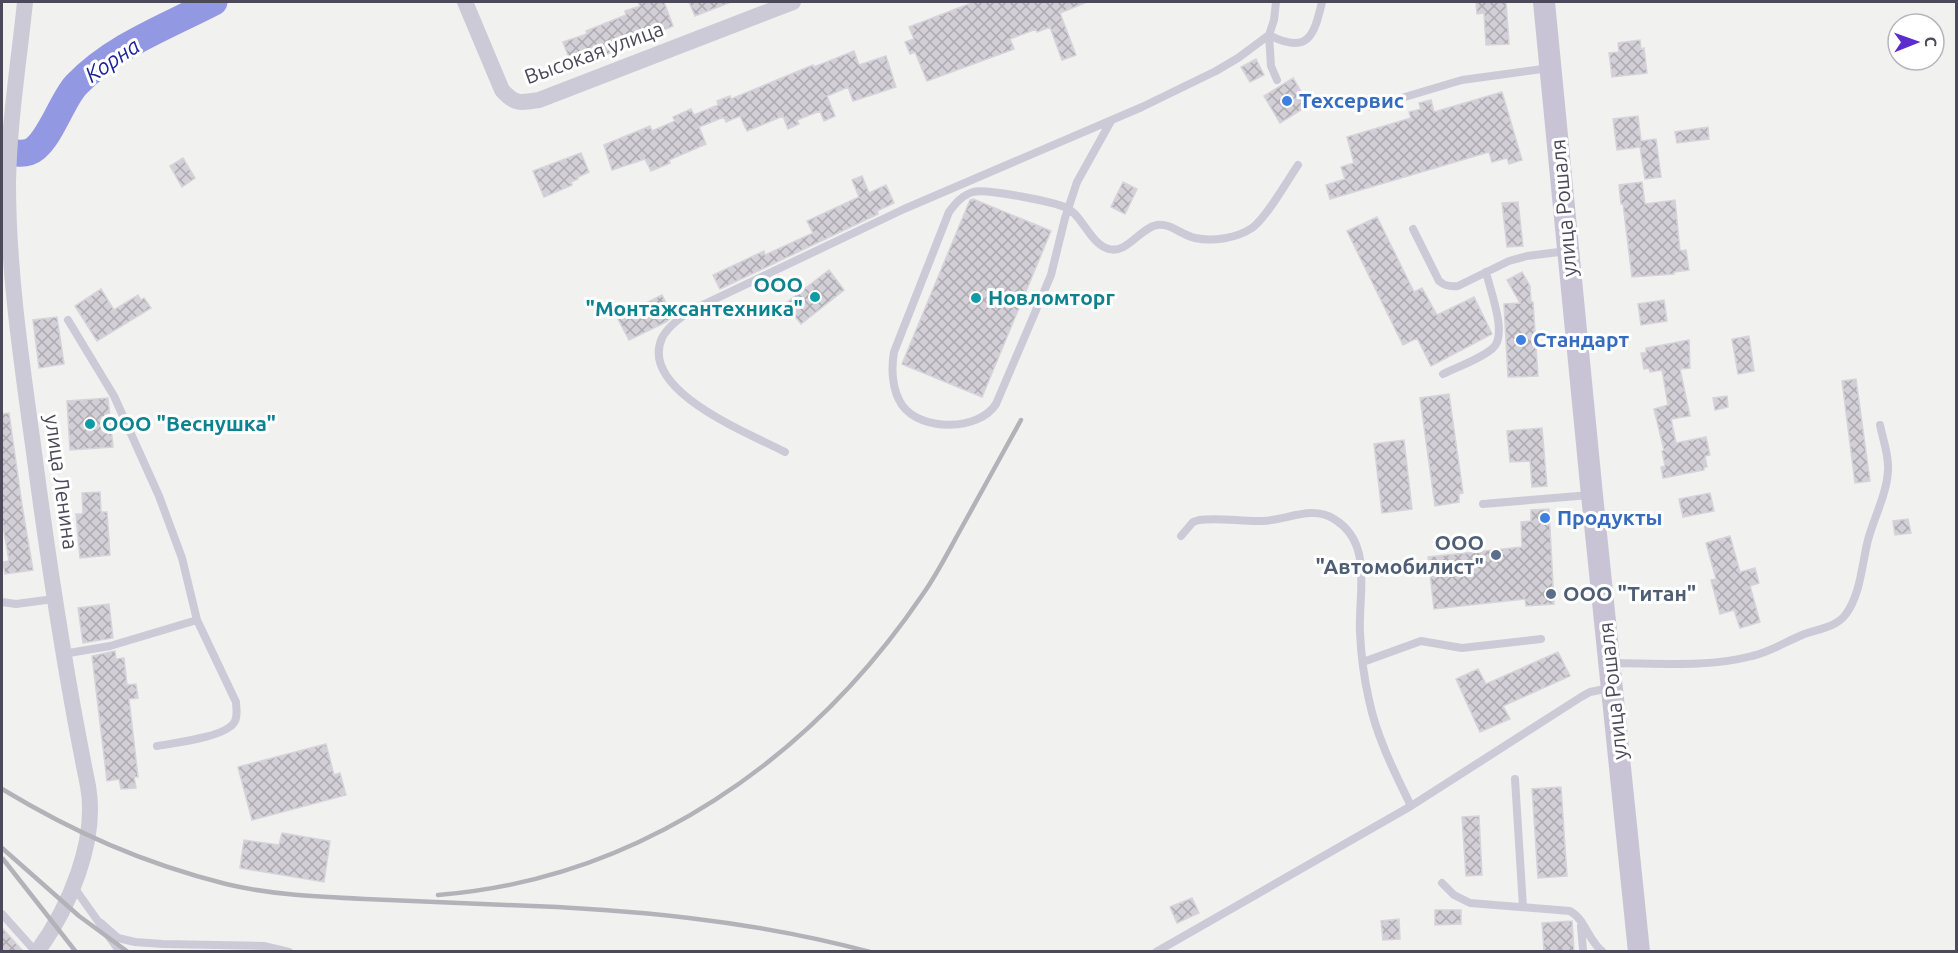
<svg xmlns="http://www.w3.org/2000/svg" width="1958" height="953" viewBox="0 0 1958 953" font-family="Ubuntu,sans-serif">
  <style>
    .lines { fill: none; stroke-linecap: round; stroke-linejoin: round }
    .river { stroke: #9398e3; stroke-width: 27 }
    .building { fill: url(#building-cross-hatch); stroke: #d6d4da; stroke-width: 1.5 }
    .lane { stroke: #cccad7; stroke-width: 8 }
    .street { stroke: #cccad7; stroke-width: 16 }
    .secondary { stroke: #c8c4d6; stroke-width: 22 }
    .rail { stroke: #b4b2b9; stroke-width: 4.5 }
    .shop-dot { fill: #3f7fe0; stroke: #fff; stroke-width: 2 }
    .culture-dot { fill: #0f9aa8; stroke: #fff; stroke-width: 2 }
    .service-dot { fill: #5c6f8a; stroke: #fff; stroke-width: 2 }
    .labels { text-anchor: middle; stroke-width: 6; stroke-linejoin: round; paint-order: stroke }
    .street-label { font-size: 21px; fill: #4c495a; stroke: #fff }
    .shop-label { font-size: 21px; font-weight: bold; fill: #366cbe; stroke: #fff; text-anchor: start }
    .culture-label { font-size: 21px; font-weight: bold; fill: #0d838f; stroke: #fff; text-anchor: start }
    .service-label { font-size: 21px; font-weight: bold; fill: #4e5e75; stroke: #fff; text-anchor: end }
    .water-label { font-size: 22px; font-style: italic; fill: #1b239b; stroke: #fff }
  </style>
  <defs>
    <pattern id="building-cross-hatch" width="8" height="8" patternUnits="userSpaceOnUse" patternTransform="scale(1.5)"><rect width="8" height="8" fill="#d2cfd6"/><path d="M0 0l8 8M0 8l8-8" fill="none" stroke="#adaab1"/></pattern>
  </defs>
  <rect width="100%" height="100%" fill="#f1f1ef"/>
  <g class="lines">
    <path class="river" d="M 2,151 C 11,152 20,155 29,152 C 48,146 61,101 76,85 C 113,46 168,26 214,2"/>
  </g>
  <path class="building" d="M 638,2 L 664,2 L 673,26 L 573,69 L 563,42 L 587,34 L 586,31 L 626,15 L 625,11 L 640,6 Z
    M 689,2 L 731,2 L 695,16 Z
    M 974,2 L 1087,2 L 1060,13 L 1076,55 L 1062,60 L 1050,27 L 1037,32 L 1036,29 L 1010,39 L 1014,49 L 927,81 L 915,52 L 910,54 L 905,42 L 914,39 L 909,27 Z
    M 1476,2 L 1506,2 L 1509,44 L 1486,45 L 1484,13 L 1477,14 Z
    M 1640,40 L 1641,49 L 1644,48 L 1647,73 L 1612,77 L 1609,53 L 1619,52 L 1618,43 Z
    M 854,51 L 859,65 L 886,56 L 896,87 L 853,101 L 848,87 L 827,96 L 835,116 L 824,121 L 820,111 L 797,120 L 799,124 L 788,129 L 783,116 L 747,131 L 740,116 L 726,122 L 724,117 L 699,127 L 706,144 L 669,160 L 670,163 L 651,171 L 645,159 L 612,170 L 604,145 L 650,126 L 652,131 L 675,121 L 673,117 L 691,109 L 694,115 L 718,105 L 717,101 L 730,96 L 731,99 L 813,65 L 814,67 Z
    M 1256,59 L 1264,75 L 1250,82 L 1241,67 Z
    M 1293,78 L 1309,105 L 1280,123 L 1264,96 Z
    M 1502,92 L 1522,160 L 1509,164 L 1507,158 L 1492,162 L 1489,152 L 1330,199 L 1326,185 L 1345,179 L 1341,167 L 1354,163 L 1347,137 L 1411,118 L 1409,112 L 1421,109 L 1419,103 L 1431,100 L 1434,112 Z
    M 1638,116 L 1641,141 L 1656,139 L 1661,177 L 1645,179 L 1640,147 L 1617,150 L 1613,119 Z
    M 1708,127 L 1709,139 L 1677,143 L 1675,132 Z
    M 581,153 L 589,172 L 578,177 L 578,179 L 571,182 L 572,185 L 544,197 L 533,171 Z
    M 183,158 L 195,178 L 182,187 L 170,166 Z
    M 862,176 L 869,193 L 886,185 L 894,203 L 877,211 L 878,214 L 720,289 L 713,275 L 764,251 L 765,255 L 813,233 L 807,221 L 859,197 L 852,180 Z
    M 1123,182 L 1137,189 L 1125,214 L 1111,207 Z
    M 1642,182 L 1645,204 L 1675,200 L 1680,251 L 1686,250 L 1689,270 L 1674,272 L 1674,274 L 1632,277 L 1623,204 L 1621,204 L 1619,185 Z
    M 973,199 L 1051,231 L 982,397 L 902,364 L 970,200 Z
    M 1518,202 L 1523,246 L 1507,247 L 1502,203 Z
    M 1377,217 L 1414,292 L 1422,288 L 1437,315 L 1474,297 L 1492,334 L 1431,366 L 1417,338 L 1403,345 L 1347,231 Z
    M 829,270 L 844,290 L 801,324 L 785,304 Z
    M 1522,272 L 1530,286 L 1531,302 L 1533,302 L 1538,376 L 1508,377 L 1504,304 L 1520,303 L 1507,280 Z
    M 101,289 L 114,310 L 138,295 L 141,300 L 144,298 L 151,308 L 97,341 L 75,306 Z
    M 662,295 L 673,316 L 666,322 L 629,340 L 617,317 Z
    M 1664,300 L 1667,321 L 1641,325 L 1638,304 Z
    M 57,317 L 64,364 L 39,368 L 33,320 Z
    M 1749,336 L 1754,371 L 1738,374 L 1732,339 Z
    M 1689,340 L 1690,368 L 1680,369 L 1690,416 L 1671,419 L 1676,443 L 1706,437 L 1710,455 L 1705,456 L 1707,467 L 1704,467 L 1704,470 L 1663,478 L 1661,467 L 1665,466 L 1662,451 L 1664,450 L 1654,409 L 1668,405 L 1662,370 L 1650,372 L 1649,368 L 1644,369 L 1641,353 L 1646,353 L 1646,348 Z
    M 1856,379 L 1870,481 L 1855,483 L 1842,381 Z
    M 1449,394 L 1463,493 L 1459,494 L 1459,502 L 1435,506 L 1420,398 Z
    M 1727,396 L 1728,407 L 1715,410 L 1713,398 Z
    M 108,398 L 113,447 L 70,450 L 67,401 Z
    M 9,413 L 22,505 L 33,570 L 5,574 L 3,562 L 9,561 L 2,520 L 2,414 Z
    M 1542,428 L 1547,486 L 1532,487 L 1530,461 L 1510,462 L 1507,431 Z
    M 1404,440 L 1412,509 L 1382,513 L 1374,444 Z
    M 100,492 L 101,512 L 107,512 L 110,555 L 80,558 L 76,514 L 83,514 L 82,493 Z
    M 1710,493 L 1714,511 L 1683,517 L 1679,499 Z
    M 1549,509 L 1554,604 L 1526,606 L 1525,599 L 1434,609 L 1428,557 L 1522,547 L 1521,522 L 1531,521 L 1531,510 Z
    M 1908,519 L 1911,533 L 1895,535 L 1893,521 Z
    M 1730,536 L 1740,572 L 1755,568 L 1759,583 L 1750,586 L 1760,622 L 1740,628 L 1734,610 L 1720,614 L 1711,580 L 1716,579 L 1706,543 Z
    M 109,604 L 113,638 L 83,643 L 78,608 Z
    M 115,651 L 116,659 L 124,658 L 127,685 L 136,684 L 138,698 L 129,699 L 138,777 L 134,777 L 136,788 L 121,789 L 119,779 L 107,781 L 92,656 Z
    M 1558,652 L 1570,676 L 1503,706 L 1510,719 L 1480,732 L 1456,679 L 1478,669 L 1486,684 Z
    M 326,744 L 334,775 L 340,773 L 346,795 L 252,820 L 238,767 Z
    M 1561,787 L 1567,876 L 1538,878 L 1532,789 Z
    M 1479,816 L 1482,875 L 1466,876 L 1462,817 Z
    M 282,833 L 330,841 L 324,882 L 240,868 L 244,840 L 279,845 Z
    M 1192,898 L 1199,913 L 1177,923 L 1170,907 Z
    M 1435,910 L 1461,910 L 1461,924 L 1435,925 Z
    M 1399,919 L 1400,939 L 1383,940 L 1381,921 Z
    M 1572,921 L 1574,951 L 1544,951 L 1542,923 Z
    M 2,928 L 23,951 L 2,951 Z"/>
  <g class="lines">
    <path class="lane" d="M 1277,80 L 1271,66 L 1269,35 C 1308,55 1314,36 1322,2
      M 1371,107 L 1462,80 L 1550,68
      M 1111,121 L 1077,182 L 1065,218 L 1051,275 L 996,404 C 979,431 921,432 902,405 C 892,390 891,369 894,352 L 949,212 C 955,204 962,195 973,192 C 985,188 1055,202 1067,208 C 1082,215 1091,245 1109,249 C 1127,254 1140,228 1157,225 C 1171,223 1181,235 1195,238 C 1213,242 1237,238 1252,228 C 1267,217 1287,181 1298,165
      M 1413,229 L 1439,281 C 1445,286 1450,287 1458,286 L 1509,261 L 1527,256 L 1567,251
      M 68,320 L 114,396 L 159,496 L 182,558 L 197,620 L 236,702 C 236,708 238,715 235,721 C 228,737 174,743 157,746
      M 1443,374 C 1457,367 1481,359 1493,348 C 1508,335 1490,290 1486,272
      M 785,452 C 751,434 638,391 662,338 C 668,326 681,317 692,310 L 904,209 L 1142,107 L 1216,71 L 1238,58 L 1269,35 L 1274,20 L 1276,2
      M 1483,504 L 1590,495
      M 1181,536 L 1193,522 L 1199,520 C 1220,517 1242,522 1263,521 C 1287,520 1312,505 1334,519 C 1374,543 1358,594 1360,632 C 1361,655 1364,678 1369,700 C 1377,738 1394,771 1411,806
      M 2,602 L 16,604 L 54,599
      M 63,654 L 110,646 L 197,620
      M 1363,662 L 1421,641 L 1462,648 L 1541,639
      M 1611,663 C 1657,663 1707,668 1752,656 C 1770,652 1785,642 1802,635 C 1817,629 1836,628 1846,614 C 1861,593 1862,563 1868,540 C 1874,517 1887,494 1888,470 C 1889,455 1883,440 1880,425
      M 1515,779 L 1523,907
      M 1442,883 L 1454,895 L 1470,903 L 1570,911 C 1586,920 1588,941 1603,952
      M 73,886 L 120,952
      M 2,914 L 36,952
      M 101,923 L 118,938 L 135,942 L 163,944 L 264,946 L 289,952
      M 1581,926 L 1583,950
      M 1156,952 L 1411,806 L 1581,697 L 1590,692 L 1610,688"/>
    <path class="street" d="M 25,2 C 19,61 9,122 8,183 C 8,270 21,358 33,445 C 48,560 65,673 88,786 C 98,841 69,908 37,952
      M 465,2 L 502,90 C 515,105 521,103 539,100 L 793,2"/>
    <path class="secondary" d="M 1544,2 L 1592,495 L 1639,952"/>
    <path class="rail" d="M 2,789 C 75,833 143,863 226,884 C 272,895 319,897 365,899 C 412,901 459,903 506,905 C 627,909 752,920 870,952
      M 2,848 L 79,916 L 128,952
      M 3,859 L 76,952
      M 438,895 C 640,879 811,759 923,594 C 938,573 949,550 962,527 C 982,491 1001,456 1021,420"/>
  </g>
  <g class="shop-dot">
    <circle cx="1287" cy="101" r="6"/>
    <circle cx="1521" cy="340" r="6"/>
    <circle cx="1545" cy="518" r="6"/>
  </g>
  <g class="culture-dot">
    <circle cx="815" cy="297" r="6"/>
    <circle cx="976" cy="298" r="6"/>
    <circle cx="90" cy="424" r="6"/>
  </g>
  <g class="service-dot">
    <circle cx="1496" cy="555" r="6"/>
    <circle cx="1551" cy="594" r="6"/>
  </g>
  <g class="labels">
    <g class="street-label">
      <text transform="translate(594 53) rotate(-20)" y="7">Высокая улица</text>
      <text transform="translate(1564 208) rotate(-95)" y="7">улица Рошаля</text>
      <text transform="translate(61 482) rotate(82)" y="7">улица Ленина</text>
      <text transform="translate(1613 691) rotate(-96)" y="7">улица Рошаля</text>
    </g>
    <g class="shop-label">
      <text x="1299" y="108">Техсервис</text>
      <text x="1533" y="347">Стандарт</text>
      <text x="1557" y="525">Продукты</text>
    </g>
    <g class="culture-label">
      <text x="803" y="292" text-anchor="end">ООО<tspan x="803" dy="24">"Монтажсантехника"</tspan></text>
      <text x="988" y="305">Новломторг</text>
      <text x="102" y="431">ООО "Веснушка"</text>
    </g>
    <g class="service-label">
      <text x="1484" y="550">ООО<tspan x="1484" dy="24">"Автомобилист"</tspan></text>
      <text x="1563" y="601" text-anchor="start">ООО "Титан"</text>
    </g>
    <g class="water-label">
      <text transform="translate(112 60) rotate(-34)" y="8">Корна</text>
    </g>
  </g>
  <rect width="1958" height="953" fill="none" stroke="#4c495a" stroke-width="6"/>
  <g transform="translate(1916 42) rotate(89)"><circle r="28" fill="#ffffff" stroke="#b7b6bd" stroke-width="1.5"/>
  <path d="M0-4.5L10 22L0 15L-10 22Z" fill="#5b2ccf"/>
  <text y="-9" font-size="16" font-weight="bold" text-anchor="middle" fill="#4c495a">С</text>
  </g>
</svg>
